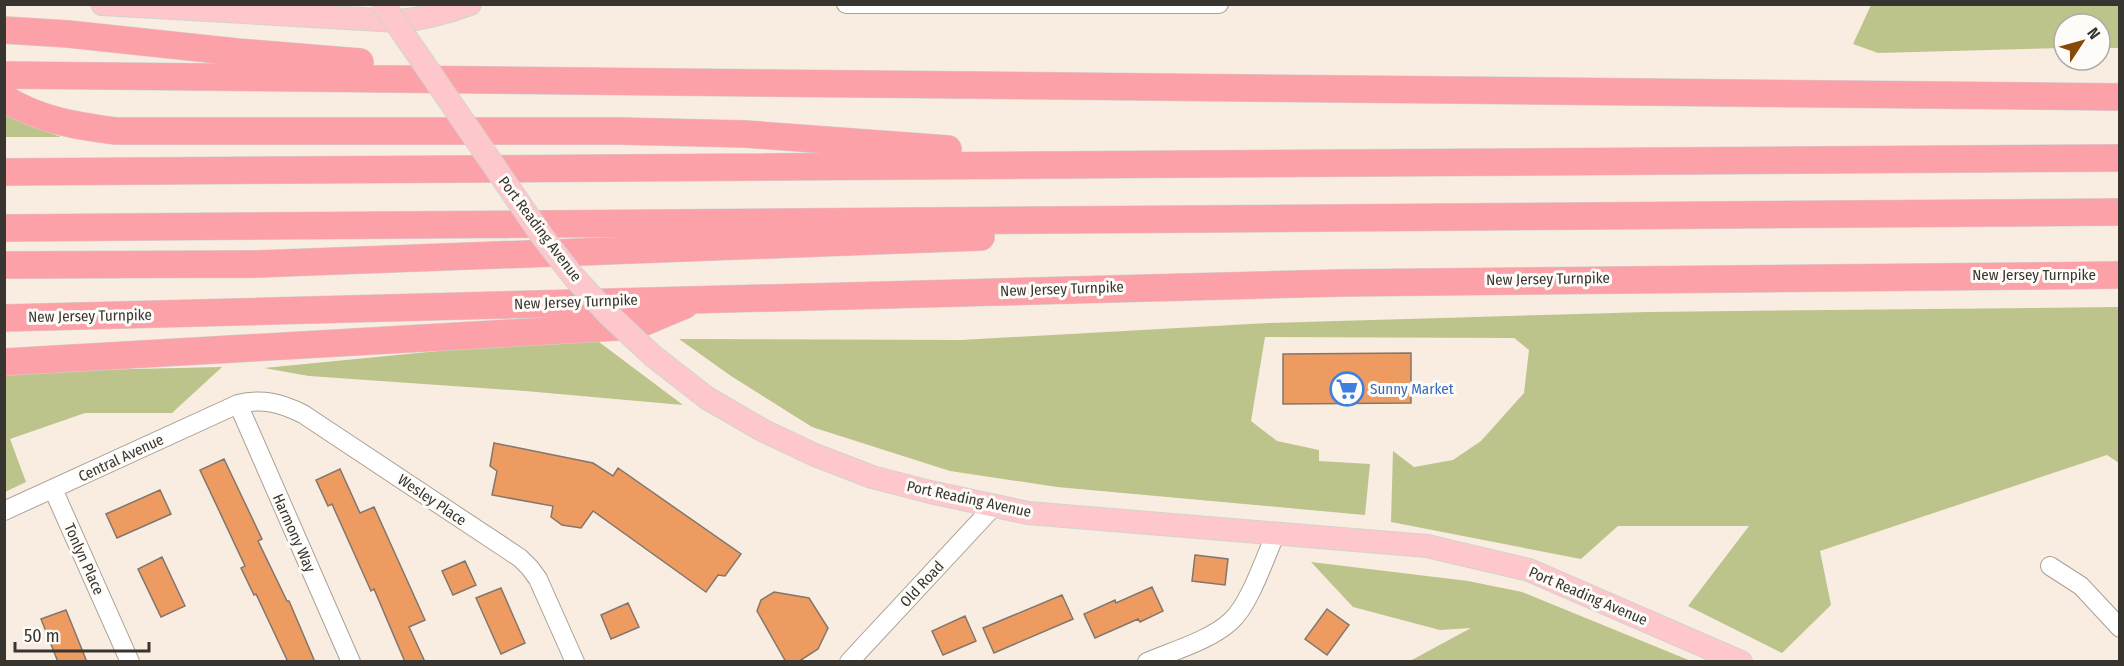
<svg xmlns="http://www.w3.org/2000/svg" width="2124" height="666" viewBox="0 0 2124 666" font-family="'Fira Sans Condensed',sans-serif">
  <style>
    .green { fill: #bcc48b }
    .building { fill: #ed9b60; stroke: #83766d; stroke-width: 1.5 }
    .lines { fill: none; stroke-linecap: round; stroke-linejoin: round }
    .minor-casing { stroke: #aaa094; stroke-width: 20 }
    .major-casing { stroke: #d3d2d1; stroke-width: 24 }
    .highway-casing { stroke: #d3d2d1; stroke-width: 28 }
    .minor { stroke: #fff; stroke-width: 18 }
    .major { stroke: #fec7cb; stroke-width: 22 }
    .highway { stroke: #fda1a8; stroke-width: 27 }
    .major-bridge-casing { stroke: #d3d2d1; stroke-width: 24; stroke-linecap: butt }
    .major-bridge { stroke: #fec7cb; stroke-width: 22 }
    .labels { text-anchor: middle; stroke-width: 6; stroke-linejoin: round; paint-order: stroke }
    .street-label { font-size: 15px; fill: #38342f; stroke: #fefcf9 }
    .shop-label { font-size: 15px; fill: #366cbe; stroke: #fefcf9; text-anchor: start }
  </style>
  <rect width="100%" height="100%" fill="#f8ede0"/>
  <path class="green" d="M 1871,5 L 2119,5 L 2119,48 L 2100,48 L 2100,24 L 2064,24 L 2064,48 L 1878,53 L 1853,44 Z
    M 5,115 L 61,137 L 5,137 Z
    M 2119,307 L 2119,463 L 2107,455 L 1820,551 L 1831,605 L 1782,653 L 1688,606 L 1749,526 L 1618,526 L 1581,559 L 1391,522 L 1393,451 L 1414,467 L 1453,460 L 1481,441 L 1524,393 L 1529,350 L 1514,338 L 1265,337 L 1251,421 L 1277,441 L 1319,450 L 1319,461 L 1370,464 L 1365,515 L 1057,487 L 950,471 L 812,427 L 731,376 L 679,339 L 961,340 L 1268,323 L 1648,312 Z
    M 591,336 L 683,405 L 525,391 L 309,376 L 264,368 Z
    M 222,367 L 172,413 L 85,413 L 10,439 L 26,482 L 5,492 L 4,372 Z
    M 1311,562 L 1468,581 L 1522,592 L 1691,661 L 1410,661 L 1471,628 L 1440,630 L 1353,607 Z"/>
  <path class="building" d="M 1411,353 L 1411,403 L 1283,404 L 1283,354 Z
    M 494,443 L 593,463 L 613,476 L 618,468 L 741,554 L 725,576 L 718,575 L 706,592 L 593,511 L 581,528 L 562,525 L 551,517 L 553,506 L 492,495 L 497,471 L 490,466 Z
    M 224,459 L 262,539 L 258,541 L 287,601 L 289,601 L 315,662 L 288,662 L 256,594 L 254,595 L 241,568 L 245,566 L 200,470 Z
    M 340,469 L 360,513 L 374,507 L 425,620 L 409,627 L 425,662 L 405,662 L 374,589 L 371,591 L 332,504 L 328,506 L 316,480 Z
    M 160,490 L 171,514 L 117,538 L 106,514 Z
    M 1195,555 L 1228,559 L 1225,585 L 1192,581 Z
    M 162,557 L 185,606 L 161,617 L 138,569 Z
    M 465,561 L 476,585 L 453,595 L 442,571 Z
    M 1152,587 L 1163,611 L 1140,622 L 1138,619 L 1095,638 L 1084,614 L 1115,600 L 1116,603 Z
    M 501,588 L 525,643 L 501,654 L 476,598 Z
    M 774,592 L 809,598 L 828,628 L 818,649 L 798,662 L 786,662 L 757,611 L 761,600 Z
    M 1062,595 L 1073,619 L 994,653 L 983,628 Z
    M 628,603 L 639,627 L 611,639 L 601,615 Z
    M 1327,609 L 1349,625 L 1327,655 L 1305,639 Z
    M 66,610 L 87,662 L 58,662 L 41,619 Z
    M 965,616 L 976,641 L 943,655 L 932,631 Z"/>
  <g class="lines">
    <g class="minor-casing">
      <path id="minor" d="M 846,4 L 1219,4
        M 238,404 L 351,662
        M 53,489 L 130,662
        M 4,511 L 238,404 C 262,398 281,403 303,414 L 520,558 L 530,568 L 538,579 L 575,662
        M 2050,566 L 2081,586 L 2120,628
        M 849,662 L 994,506
        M 1147,662 C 1173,651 1211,640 1231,621 C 1250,604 1265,557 1276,533"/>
    </g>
    <g class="major-casing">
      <path id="major" d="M 102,4 L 398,21 C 424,19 446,13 470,4
        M 653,356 L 707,398 L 764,431 L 815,455 L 872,477 L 930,492 L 1028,513 L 1427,546 L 1529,570 L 1741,662"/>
    </g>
    <g class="highway-casing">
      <path id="highway" d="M 4,30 L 68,34 L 237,52 L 360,62
        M 4,75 L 2120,97
        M 4,98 C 39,120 76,126 116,131 L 619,131 L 745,134 L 948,149
        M 4,172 L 2120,158
        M 4,228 L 2120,212
        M 4,265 L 257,264 L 981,237
        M 4,318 L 1340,283 L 2120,275
        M 4,362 L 635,326 L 685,305"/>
    </g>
    <use href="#minor" class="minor"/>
    <use href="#major" class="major"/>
    <use href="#highway" class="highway"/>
    <g class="major-bridge-casing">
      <path id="major-bridge" d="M 383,4 L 542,236 L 573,276 L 609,315 L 653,356"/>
    </g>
    <use href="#major-bridge" class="major-bridge"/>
  </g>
  <defs>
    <g id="supermarket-ring" transform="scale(1.725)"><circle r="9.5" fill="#fefcf9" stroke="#3f7fe0" stroke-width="1.5"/><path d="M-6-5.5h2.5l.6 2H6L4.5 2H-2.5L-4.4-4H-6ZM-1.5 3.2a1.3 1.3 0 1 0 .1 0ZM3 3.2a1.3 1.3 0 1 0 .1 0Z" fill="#3f7fe0"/></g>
  </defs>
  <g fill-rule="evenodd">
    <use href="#supermarket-ring" x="1347" y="389"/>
  </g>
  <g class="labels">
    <g class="street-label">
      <text transform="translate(540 229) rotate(53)" y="5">Port Reading Avenue</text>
      <text x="2034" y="280">New Jersey Turnpike</text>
      <text transform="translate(1548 279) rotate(-1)" y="5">New Jersey Turnpike</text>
      <text transform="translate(1062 289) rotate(-2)" y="5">New Jersey Turnpike</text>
      <text transform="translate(576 302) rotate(-2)" y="5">New Jersey Turnpike</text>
      <text transform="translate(90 316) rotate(-1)" y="5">New Jersey Turnpike</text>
      <text transform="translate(121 458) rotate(-25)" y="5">Central Avenue</text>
      <text transform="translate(969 499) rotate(12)" y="5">Port Reading Avenue</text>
      <text transform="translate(432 500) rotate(34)" y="5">Wesley Place</text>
      <text transform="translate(294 533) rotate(66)" y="5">Harmony Way</text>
      <text transform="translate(84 559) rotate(66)" y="5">Tonlyn Place</text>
      <text transform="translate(922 584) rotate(-47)" y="5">Old Road</text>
      <text transform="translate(1588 596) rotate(23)" y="5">Port Reading Avenue</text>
    </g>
    <g class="shop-label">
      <text x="1370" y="394">Sunny Market</text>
    </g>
  </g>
  <rect width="2124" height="666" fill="none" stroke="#38342f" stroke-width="12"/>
  <g transform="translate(2082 42) rotate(54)"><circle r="28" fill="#fefcf9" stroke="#afaca8" stroke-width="1.5"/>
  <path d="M0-4.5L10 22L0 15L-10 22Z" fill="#874909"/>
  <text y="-9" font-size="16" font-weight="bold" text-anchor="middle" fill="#38342f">N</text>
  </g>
  <path d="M15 642v9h134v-9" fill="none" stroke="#38342f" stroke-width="3"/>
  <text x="24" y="642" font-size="18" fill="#38342f" stroke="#fefcf9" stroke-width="4.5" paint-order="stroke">50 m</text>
</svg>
